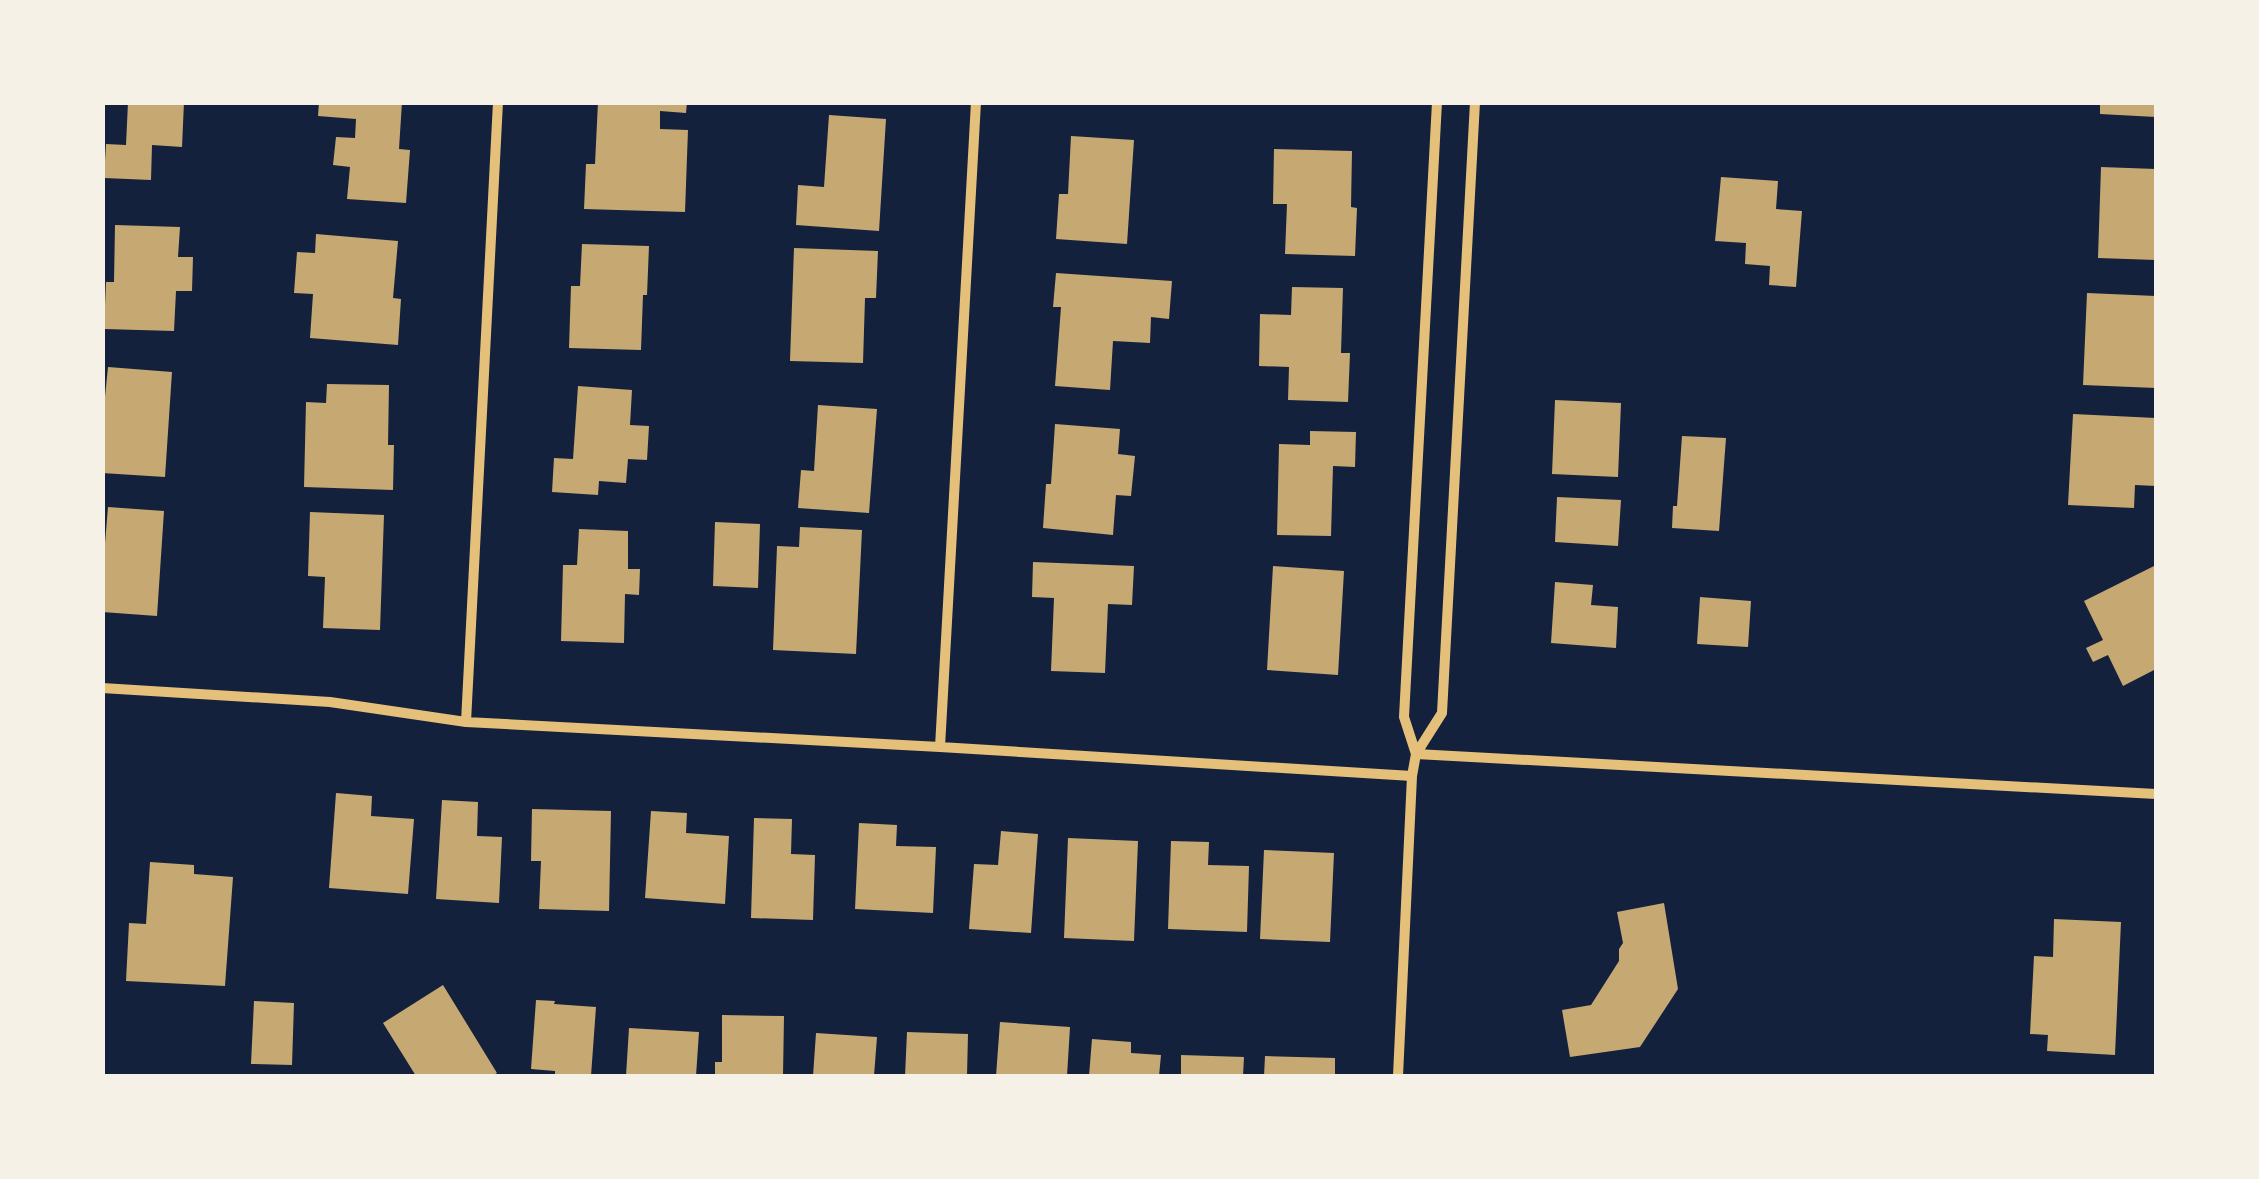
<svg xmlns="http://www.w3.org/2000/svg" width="2259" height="1179" viewBox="0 0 2259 1179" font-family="Barlow,sans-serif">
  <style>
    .building { fill: #c6a872 }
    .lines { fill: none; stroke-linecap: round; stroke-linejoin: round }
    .minor { stroke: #e5c07b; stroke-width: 10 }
  </style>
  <rect width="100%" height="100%" fill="#14213d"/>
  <path class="building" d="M 128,102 L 184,102 L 182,147 L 152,145 L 151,180 L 104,178 L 106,144 L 126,145 Z
    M 319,102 L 402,102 L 399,149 L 410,150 L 406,203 L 347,199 L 350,167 L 333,165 L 336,137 L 355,138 L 356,119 L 318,116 Z
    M 598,102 L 687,102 L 686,113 L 660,111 L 660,129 L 688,130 L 685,212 L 584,209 L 586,164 L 595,164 Z
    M 2100,102 L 2156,102 L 2156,117 L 2100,114 Z
    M 829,115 L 886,119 L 879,231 L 796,225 L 798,185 L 824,187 Z
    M 1071,136 L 1134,140 L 1127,244 L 1056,239 L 1059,194 L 1068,194 Z
    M 1274,149 L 1352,151 L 1351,207 L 1357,208 L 1355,256 L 1285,254 L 1287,204 L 1273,204 Z
    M 2101,167 L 2156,169 L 2156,260 L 2098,258 Z
    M 1721,177 L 1778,181 L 1776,209 L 1802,211 L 1796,287 L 1769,285 L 1770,266 L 1745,264 L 1746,243 L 1715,241 Z
    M 115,225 L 180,227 L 178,257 L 193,257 L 192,291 L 176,291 L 174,331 L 104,329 L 106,282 L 114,282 Z
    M 316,234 L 398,241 L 393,298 L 401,299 L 398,345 L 310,338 L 313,294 L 294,293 L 297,252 L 315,253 Z
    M 582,244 L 649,246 L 647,295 L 643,295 L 641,350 L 569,348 L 571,286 L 580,286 Z
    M 794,248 L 878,251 L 876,298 L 865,298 L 863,363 L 790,361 Z
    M 1056,273 L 1172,281 L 1169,319 L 1151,317 L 1150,343 L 1113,341 L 1110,390 L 1055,386 L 1061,307 L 1053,307 Z
    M 1292,287 L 1343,288 L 1341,353 L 1350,353 L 1348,402 L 1288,400 L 1289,367 L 1259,366 L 1260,314 L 1291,315 Z
    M 2087,293 L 2156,296 L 2156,388 L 2083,385 Z
    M 108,367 L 172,372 L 165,477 L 102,473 L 102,426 Z
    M 327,384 L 389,385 L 388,445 L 394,445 L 393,490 L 304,487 L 306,402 L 326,403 Z
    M 578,386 L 632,390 L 630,425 L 649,426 L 647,460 L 628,459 L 626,483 L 599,481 L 598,495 L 552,492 L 554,458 L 573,459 Z
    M 1555,400 L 1621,403 L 1618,477 L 1552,474 Z
    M 818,405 L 877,409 L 869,513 L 798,508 L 801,470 L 814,471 Z
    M 2073,414 L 2156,418 L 2156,486 L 2135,485 L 2134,508 L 2068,505 Z
    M 1055,424 L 1120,429 L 1118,454 L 1135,456 L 1131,496 L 1116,495 L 1113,535 L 1043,528 L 1046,484 L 1051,484 Z
    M 1310,431 L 1356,432 L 1355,467 L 1333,466 L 1331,536 L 1277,535 L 1279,444 L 1310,445 Z
    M 1682,436 L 1726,438 L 1719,531 L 1672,528 L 1673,506 L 1677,506 Z
    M 1557,497 L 1621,500 L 1618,546 L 1555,542 Z
    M 108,507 L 164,511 L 157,616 L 102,612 L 102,579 Z
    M 310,512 L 384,515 L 380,630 L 323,628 L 325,577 L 308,576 Z
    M 715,522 L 760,524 L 758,588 L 713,586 Z
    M 800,527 L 862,530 L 856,654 L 773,650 L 777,546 L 799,547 Z
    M 579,529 L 628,531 L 628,569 L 640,569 L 639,595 L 625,594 L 624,643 L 561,641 L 563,565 L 577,565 Z
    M 1033,562 L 1134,566 L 1132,605 L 1108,604 L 1105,673 L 1051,671 L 1054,598 L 1032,597 Z
    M 2156,565 L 2156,669 L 2123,686 L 2108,655 L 2093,662 L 2086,648 L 2103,640 L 2084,601 Z
    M 1273,566 L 1344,571 L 1338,675 L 1267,670 Z
    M 1555,582 L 1593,585 L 1591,605 L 1618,607 L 1616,648 L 1551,643 Z
    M 1700,597 L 1751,601 L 1748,647 L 1697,644 Z
    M 336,793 L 372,796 L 371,816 L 414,819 L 408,894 L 329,888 Z
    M 442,800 L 478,802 L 477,836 L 502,837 L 499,903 L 436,899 Z
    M 532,809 L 611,811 L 609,911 L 539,909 L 541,861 L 531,861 Z
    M 651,811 L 687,813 L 686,833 L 729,836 L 725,904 L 645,898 Z
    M 754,818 L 792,819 L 791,854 L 815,855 L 813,920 L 751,918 Z
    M 859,823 L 897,825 L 896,846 L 936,847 L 933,913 L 855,909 Z
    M 1001,831 L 1038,834 L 1031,933 L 969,929 L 974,864 L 998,865 Z
    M 1068,838 L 1138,841 L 1134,941 L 1064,938 Z
    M 1171,841 L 1209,842 L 1208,865 L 1249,866 L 1247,932 L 1168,929 Z
    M 1264,850 L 1334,853 L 1330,942 L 1260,939 Z
    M 150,862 L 194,865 L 194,874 L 233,877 L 225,986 L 126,981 L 129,923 L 146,924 Z
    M 1664,903 L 1678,989 L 1640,1047 L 1570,1057 L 1562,1010 L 1591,1005 L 1619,961 L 1619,949 L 1623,943 L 1617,912 Z
    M 2054,919 L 2121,922 L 2115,1055 L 2047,1051 L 2048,1035 L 2030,1034 L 2034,956 L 2053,957 Z
    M 443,985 L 497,1073 L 492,1076 L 416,1076 L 383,1023 Z
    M 536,1000 L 555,1001 L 554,1004 L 596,1007 L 591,1076 L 555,1076 L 555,1071 L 531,1069 Z
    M 254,1001 L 294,1003 L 292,1065 L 251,1064 Z
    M 722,1015 L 784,1016 L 783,1076 L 715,1076 L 715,1062 L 722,1062 Z
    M 1000,1022 L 1070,1027 L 1067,1076 L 996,1076 Z
    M 629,1028 L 699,1032 L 696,1076 L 626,1076 Z
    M 907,1032 L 968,1034 L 967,1076 L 905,1076 Z
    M 816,1033 L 877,1037 L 874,1076 L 813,1076 Z
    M 1092,1039 L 1131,1042 L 1131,1053 L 1161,1055 L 1159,1076 L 1089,1076 Z
    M 1181,1055 L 1244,1057 L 1243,1076 L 1181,1076 Z
    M 1265,1056 L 1335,1058 L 1335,1076 L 1264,1076 Z"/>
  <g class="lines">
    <path class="minor" d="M 102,688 L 330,702 L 466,722 L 940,747 L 1412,776
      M 466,722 L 498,102
      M 940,747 L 976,102
      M 1416,754 L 2156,794
      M 1416,754 L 1404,717 L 1437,102
      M 1398,1076 L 1412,776 L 1416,754 L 1442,713 L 1475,102"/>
  </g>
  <rect width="2259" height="1179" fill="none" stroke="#f6f1e7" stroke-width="210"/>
</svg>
